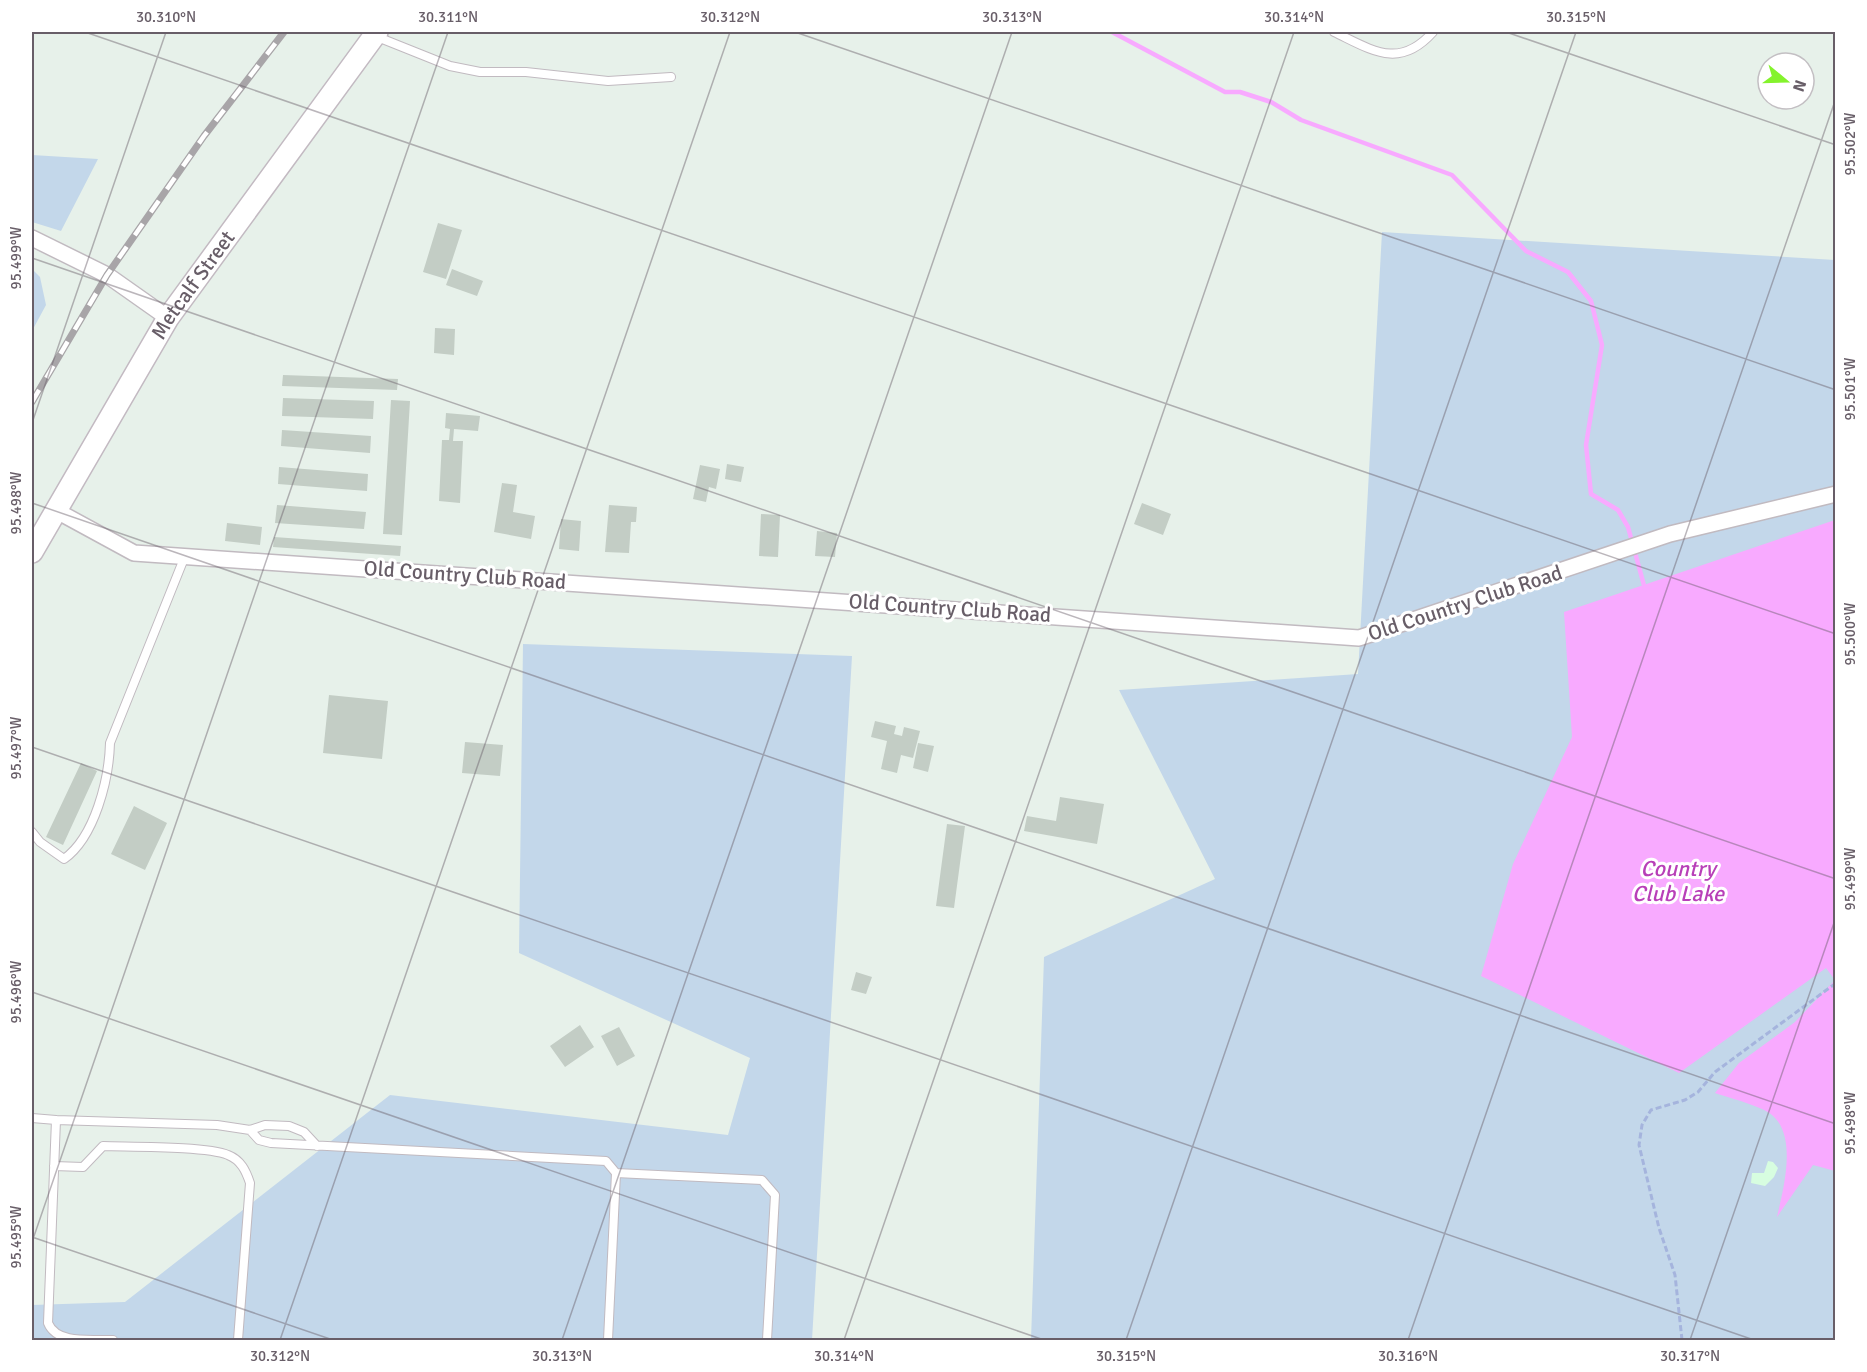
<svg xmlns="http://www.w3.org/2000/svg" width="1867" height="1372" viewBox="0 0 1867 1372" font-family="Signika,sans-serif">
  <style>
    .green { fill: #c3d7ea }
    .sand { fill: #d7fde0 }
    .water { fill: #f8aaff }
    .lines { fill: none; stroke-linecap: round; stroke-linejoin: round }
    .stream { stroke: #f8aaff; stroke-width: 4.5 }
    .building { fill: #c3cdc5 }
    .lane-casing { stroke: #c1bac0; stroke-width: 10 }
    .street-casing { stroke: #c1bac0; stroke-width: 18 }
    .secondary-casing { stroke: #c3bac2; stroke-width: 24 }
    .path { stroke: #a5b4dd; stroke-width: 3; stroke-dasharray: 6 3; stroke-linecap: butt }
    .lane { stroke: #fff; stroke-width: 8 }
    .street { stroke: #fff; stroke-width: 15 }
    .secondary { stroke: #fff; stroke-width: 21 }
    .rail-casing { stroke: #a8a5a8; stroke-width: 7 }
    .rail { stroke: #fff; stroke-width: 4.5; stroke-dasharray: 14; stroke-linecap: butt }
    .ticks { fill: none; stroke: #685e68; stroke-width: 1.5; stroke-opacity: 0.45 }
    .labels { text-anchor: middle; stroke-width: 6; stroke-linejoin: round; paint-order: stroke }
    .street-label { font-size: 21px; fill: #685e68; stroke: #fff }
    .water-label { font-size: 22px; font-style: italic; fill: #b83fb8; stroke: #fff }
    .neatline { fill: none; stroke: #685e68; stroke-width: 2 }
    .ticks-label { font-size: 15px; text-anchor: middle; fill: #685e68 }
  </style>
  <rect width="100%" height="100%" fill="#e7f1ea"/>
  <path class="green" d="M 32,155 L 98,159 L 61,231 L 32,222 Z
    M 1382,232 L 1835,260 L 1835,1340 L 1031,1340 L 1044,957 L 1215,879 L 1119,690 L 1358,674 Z
    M 32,269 L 40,277 L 46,305 L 32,331 Z
    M 523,644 L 852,656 L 812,1340 L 32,1340 L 32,1305 L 125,1302 L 390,1095 L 728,1135 L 750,1058 L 519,953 Z"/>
  <path class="sand" d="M 1768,1161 L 1773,1162 L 1778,1168 L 1774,1177 L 1765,1186 L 1751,1183 L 1752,1173 L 1764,1173 Z"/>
  <path class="water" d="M 1835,520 L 1835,1171 L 1813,1165 L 1777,1217 C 1783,1190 1798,1137 1772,1115 C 1762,1106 1729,1098 1715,1093 L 1739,1063 L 1795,1022 L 1835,980 L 1826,968 L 1679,1073 L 1481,976 L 1513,864 L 1572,737 L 1564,612 Z"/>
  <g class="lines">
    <path class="stream" d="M 1112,32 L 1225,92 L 1240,92 L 1271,102 L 1301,120 L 1452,175 L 1526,251 L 1568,272 L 1591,301 L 1602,345 L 1586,445 L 1591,494 L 1618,510 L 1628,527 L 1645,589"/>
  </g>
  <path class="building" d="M 438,223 L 462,230 L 446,279 L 423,272 Z
    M 452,269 L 483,281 L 477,296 L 446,285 Z
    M 435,328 L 455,329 L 454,355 L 434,353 Z
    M 283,375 L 398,379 L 397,390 L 282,386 Z
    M 283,398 L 374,401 L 373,419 L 282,416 Z
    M 391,400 L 410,401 L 402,535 L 383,534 Z
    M 446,413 L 480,416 L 478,431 L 454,429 L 453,441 L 463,441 L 460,503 L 439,501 L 442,440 L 449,440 L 450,429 L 445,428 Z
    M 282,430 L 371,436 L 370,453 L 281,446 Z
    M 727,464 L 744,467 L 741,482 L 725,479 Z
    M 700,465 L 720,469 L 716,489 L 709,487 L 706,502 L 693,499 Z
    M 279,467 L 368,474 L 367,491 L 278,484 Z
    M 502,483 L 517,485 L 513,512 L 535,516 L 531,539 L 494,532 Z
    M 1142,503 L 1171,514 L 1163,535 L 1134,524 Z
    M 277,505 L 366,512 L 364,529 L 275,523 Z
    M 609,505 L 637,507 L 636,522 L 631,522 L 629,553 L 605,552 Z
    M 761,514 L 780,515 L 778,557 L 759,556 Z
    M 561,519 L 581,521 L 579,551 L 559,549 Z
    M 227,523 L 262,527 L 260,545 L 225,541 Z
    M 817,531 L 837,533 L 835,557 L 815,556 Z
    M 274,537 L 401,546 L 400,556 L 273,547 Z
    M 329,695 L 388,701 L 382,759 L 323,753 Z
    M 875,721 L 896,726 L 894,734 L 902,736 L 904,727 L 920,731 L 913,758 L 901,755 L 897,773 L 881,769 L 887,741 L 871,737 Z
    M 465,742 L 503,745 L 500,776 L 462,773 Z
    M 918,743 L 934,746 L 928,772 L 913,768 Z
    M 81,763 L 97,771 L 63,845 L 46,837 Z
    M 1060,797 L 1104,804 L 1097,844 L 1024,831 L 1027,816 L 1056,821 Z
    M 134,806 L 167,823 L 145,870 L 111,854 Z
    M 947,824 L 965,826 L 954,908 L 936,906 Z
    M 856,972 L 872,977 L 866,994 L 851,990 Z
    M 580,1025 L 594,1047 L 565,1067 L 550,1046 Z
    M 619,1027 L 635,1056 L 617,1066 L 601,1036 Z"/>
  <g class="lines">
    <g class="lane-casing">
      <path id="lane" d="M 1334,32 C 1372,50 1399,70 1433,32
        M 375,36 L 450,66 L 480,72 L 526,72 L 608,81 L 671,77
        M 32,832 L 40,842 L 64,859 C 95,837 109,779 110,743 L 185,556
        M 32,1118 L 56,1120 L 48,1323 C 57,1345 92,1339 113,1340
        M 56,1120 L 217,1125 L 250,1130 L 265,1125 L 289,1126 L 304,1132 L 317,1146
        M 250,1130 L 259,1140 L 271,1143 L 606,1161 L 616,1173 L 608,1340
        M 54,1166 L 83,1167 L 103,1146 C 130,1147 207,1146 228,1155 C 241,1160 246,1171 250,1183 L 238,1340
        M 616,1173 L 762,1180 L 775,1195 L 767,1340"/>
    </g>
    <g class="street-casing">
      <path id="street" d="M 32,238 L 107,275 L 168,318
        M 55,510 L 134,553 L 1359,638 L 1670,534 L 1836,494"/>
    </g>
    <g class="secondary-casing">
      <g id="secondary">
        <path id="s1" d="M 32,552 L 168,318 L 377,32"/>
      </g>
    </g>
    <path class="path" d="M 1682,1340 L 1675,1275 L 1659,1228 L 1639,1145 L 1642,1125 L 1651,1110 L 1685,1100 L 1698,1092 L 1715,1072 L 1836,983"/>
    <use href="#lane" class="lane"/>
    <use href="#street" class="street"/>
    <use href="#secondary" class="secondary"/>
    <g class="rail-casing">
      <path id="rail" d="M 32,402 L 107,275 L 204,136 L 284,32"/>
    </g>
    <use href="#rail" class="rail"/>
  </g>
  <path class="ticks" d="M 85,32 L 1836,634M 795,32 L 1836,390M 1506,32 L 1836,145M 32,258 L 1836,879M 32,423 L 166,32M 32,503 L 1836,1124M 32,747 L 1754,1340M 32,992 L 1044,1340M 32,1237 L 333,1340M 32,1242 L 448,32M 280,1340 L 730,32M 562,1340 L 1012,32M 844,1340 L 1294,32M 1126,1340 L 1576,32M 1408,1340 L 1836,98M 1690,1340 L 1836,917"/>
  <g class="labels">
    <g class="street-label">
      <text dy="7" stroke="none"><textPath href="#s1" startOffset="312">Metcalf Street</textPath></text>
      <text transform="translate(465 575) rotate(4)" y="7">Old Country Club Road</text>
      <text transform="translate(1465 603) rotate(-18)" y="7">Old Country Club Road</text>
      <text transform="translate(950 608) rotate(4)" y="7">Old Country Club Road</text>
    </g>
    <g class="water-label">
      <text x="1678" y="876">Country<tspan x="1678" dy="25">Club Lake</tspan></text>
    </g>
  </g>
  <rect width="1867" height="1372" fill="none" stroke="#ffffff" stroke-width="66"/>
  <g transform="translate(1786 81) rotate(109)"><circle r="28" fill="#ffffff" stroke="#c3bfc3" stroke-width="1.5"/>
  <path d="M0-4.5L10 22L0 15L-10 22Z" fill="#84f32c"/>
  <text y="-9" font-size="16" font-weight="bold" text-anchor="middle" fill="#685e68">N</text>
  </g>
  <rect x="33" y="33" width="1801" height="1306" class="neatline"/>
  <g class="ticks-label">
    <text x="166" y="22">30.310°N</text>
    <text x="448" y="22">30.311°N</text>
    <text x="730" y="22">30.312°N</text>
    <text x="1012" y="22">30.313°N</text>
    <text x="1294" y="22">30.314°N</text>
    <text x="1576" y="22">30.315°N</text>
    <text transform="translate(1850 144) rotate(-90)" y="5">95.502°W</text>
    <text transform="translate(16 258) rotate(-90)" y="5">95.499°W</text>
    <text transform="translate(1850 389) rotate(-90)" y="5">95.501°W</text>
    <text transform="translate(16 503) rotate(-90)" y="5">95.498°W</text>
    <text transform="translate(1850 634) rotate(-90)" y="5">95.500°W</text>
    <text transform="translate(16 748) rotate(-90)" y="5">95.497°W</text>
    <text transform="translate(1850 879) rotate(-90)" y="5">95.499°W</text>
    <text transform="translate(16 992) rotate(-90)" y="5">95.496°W</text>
    <text transform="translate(1850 1123) rotate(-90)" y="5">95.498°W</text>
    <text transform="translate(16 1237) rotate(-90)" y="5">95.495°W</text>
    <text x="280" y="1361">30.312°N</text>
    <text x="562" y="1361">30.313°N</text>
    <text x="844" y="1361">30.314°N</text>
    <text x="1126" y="1361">30.315°N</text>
    <text x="1408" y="1361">30.316°N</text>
    <text x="1690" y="1361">30.317°N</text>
  </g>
</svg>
